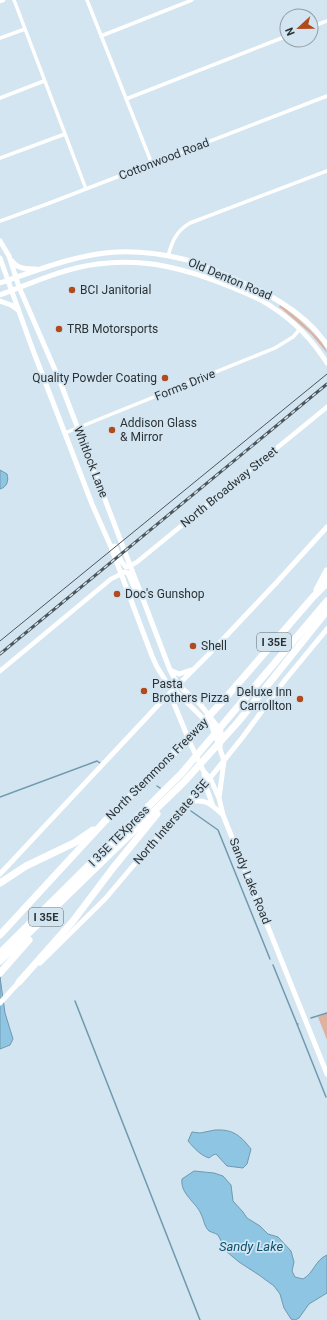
<svg xmlns="http://www.w3.org/2000/svg" width="327" height="1320" viewBox="0 0 327 1320" font-family="Roboto,sans-serif">
  <style>
    .green { fill: #dfb1a0 }
    .water { fill: #8ec5e3; stroke: #7099af }
    .lines { fill: none; stroke-linecap: round; stroke-linejoin: round }
    .stream { stroke: #7099af; stroke-width: 1.5 }
    .minor { stroke: #fff; stroke-width: 3.5 }
    .tertiary { stroke: #fff; stroke-width: 4.5 }
    .secondary { stroke: #fff; stroke-width: 5 }
    .motorway { stroke: #fff; stroke-width: 7 }
    .tram { stroke: #4d565c; stroke-width: 1 }
    .rail-casing { stroke: #4d565c; stroke-width: 3 }
    .rail { stroke: #d3e5f0; stroke-width: 1.5; stroke-dasharray: 4.5; stroke-linecap: butt }
    .poi-dot { fill: #b14b1e; stroke: #d3e5f0; stroke-width: 1.5 }
    .labels { text-anchor: middle; stroke-width: 3.5; stroke-linejoin: round; paint-order: stroke }
    .shield { fill: #d3e5f0; stroke: #5d686e; stroke-width: 1 }
    .shield-label { font-size: 11px; font-weight: bold; fill: #2b3236 }
    .street-label { font-size: 12px; fill: #2b3236; stroke: #d3e5f0 }
    .poi-label { font-size: 12px; fill: #2b3236; stroke: #d3e5f0; text-anchor: start }
    .water-label { font-size: 13px; font-style: italic; fill: #0a5270; stroke: #d3e5f0 }
  </style>
  <rect width="100%" height="100%" fill="#d3e5f0"/>
  <path class="green" d="M 280,305 C 291,312 326,341 327,353 L 311,334 L 282,309 L 279,307 Z
    M 327,1013 L 327,1040 L 318,1017 Z"/>
  <path class="water" d="M 0,470 L 7,474 C 9,481 7,487 0,489 Z
    M 0,977 L 5,1013 L 13,1039 L 10,1045 L 0,1049 Z
    M 215,1130 C 233,1129 240,1135 251,1149 L 247,1164 L 243,1168 L 227,1166 L 216,1154 L 213,1155 L 209,1158 C 200,1155 194,1148 188,1141 L 192,1132 L 200,1133 Z
    M 194,1171 L 214,1173 L 223,1176 L 231,1185 L 233,1201 L 243,1212 L 247,1218 L 260,1226 L 268,1234 L 278,1237 L 291,1251 L 294,1262 L 292,1271 L 295,1277 L 303,1279 C 314,1273 315,1260 327,1255 L 327,1293 L 309,1304 L 299,1318 L 295,1320 L 291,1319 L 284,1308 L 280,1294 L 274,1286 L 259,1275 L 239,1262 L 227,1252 L 218,1235 C 215,1233 211,1232 209,1231 C 204,1226 204,1220 201,1214 C 196,1202 180,1194 182,1179 Z"/>
  <g class="lines">
    <path class="stream" d="M 157,786 L 160,788
      M 0,797 L 97,761 L 100,763
      M 191,811 L 218,830 L 270,959
      M 273,965 L 297,1024
      M 75,1001 L 200,1320
      M 311,1018 L 327,1013
      M 298,1024 L 297,1024 L 326,1097"/>
    <path class="minor" d="M 14,0 L 86,189
      M 87,0 L 152,164
      M 311,27 L 327,21
      M 101,36 L 192,0
      M 0,38 L 25,29
      M 0,98 L 44,81
      M 126,99 L 287,36
      M 0,158 L 65,134
      M 0,221 L 47,204 L 327,96
      M 168,256 C 172,242 176,231 190,223 L 327,171
      M 65,433 L 275,348 L 293,337 L 300,329"/>
    <path class="tertiary" d="M 0,1 L 3,0
      M 130,566 L 137,562 L 327,407
      M 0,671 L 111,579 L 121,574"/>
    <path class="secondary" d="M 0,241 L 9,256 L 19,287 L 59,379 L 170,670 L 178,685 L 200,704 L 221,731 L 220,749 L 224,761 L 219,798
      M 0,258 L 31,345 L 92,504 L 111,547 L 152,656 L 157,667 L 167,683 L 212,727 L 219,746
      M 12,261 C 18,269 26,269 36,269
      M 0,283 C 38,270 77,254 117,252 C 139,251 162,254 183,259 C 197,262 210,269 223,274 C 261,290 303,309 327,345
      M 0,295 C 32,283 64,268 98,264 C 146,258 188,269 231,287 C 245,293 260,298 272,307 C 294,321 313,341 327,363
      M 0,301 L 11,305 L 18,310
      M 111,547 L 115,546 L 121,561 L 126,567 L 130,566
      M 121,574 L 124,572 L 128,573 L 134,587
      M 170,670 L 179,674 L 191,670
      M 176,690 L 172,699 L 191,745 L 204,772 L 210,778 L 219,798 L 223,815 L 327,1074
      M 204,772 L 205,784 L 213,806
      M 188,801 C 207,800 209,802 223,815
      M 0,874 L 162,701 L 210,653 L 277,582 L 327,527
      M 40,963 L 105,899 L 188,801 L 210,778 L 242,738 L 285,680 L 327,629
      M 0,1003 L 21,980"/>
    <path class="motorway" d="M 317,590 L 327,571
      M 0,883 L 26,866 L 74,843 L 93,830
      M 0,935 L 105,821 L 173,754 L 223,701 L 313,597 L 327,583
      M 0,953 L 181,774 L 327,601
      M 0,961 L 184,782 L 238,722 L 327,611
      M 0,973 L 29,940
      M 19,982 L 73,921 L 113,868 L 157,814"/>
    <path class="tram" d="M 0,641 L 327,374"/>
    <g class="rail-casing">
      <path id="rail" d="M 0,654 L 327,384"/>
    </g>
    <use href="#rail" class="rail"/>
  </g>
  <g class="poi-dot">
    <circle cx="72" cy="290" r="4"/>
    <circle cx="59" cy="329" r="4"/>
    <circle cx="165" cy="378" r="4"/>
    <circle cx="112" cy="430" r="4"/>
    <circle cx="117" cy="594" r="4"/>
    <circle cx="193" cy="646" r="4"/>
    <circle cx="144" cy="691" r="4"/>
    <circle cx="300" cy="699" r="4"/>
  </g>
  <g class="labels">
    <g class="shield">
      <rect x="257" y="633" width="34" height="18" rx="3"/>
      <rect x="29" y="908" width="34" height="18" rx="3"/>
    </g>
    <g class="shield-label">
      <text x="274" y="646">I 35E</text>
      <text x="46" y="921">I 35E</text>
    </g>
    <g class="street-label">
      <text transform="translate(164 159) rotate(-21)" y="4">Cottonwood Road</text>
      <text transform="translate(230 279) rotate(23)" y="4">Old Denton Road</text>
      <text transform="translate(185 385) rotate(-22)" y="4">Forms Drive</text>
      <text transform="translate(91 462) rotate(69)" y="4">Whitlock Lane</text>
      <text transform="translate(229 487) rotate(-39)" y="4">North Broadway Street</text>
      <text transform="translate(157 769) rotate(-45)" y="4">North Stemmons Freeway</text>
      <text transform="translate(171 822) rotate(-49)" y="4">North Interstate 35E</text>
      <text transform="translate(119 836) rotate(-45)" y="4">I 35E TEXpress</text>
      <text transform="translate(250 881) rotate(68)" y="4">Sandy Lake Road</text>
    </g>
    <g class="poi-label">
      <text x="80" y="294">BCI Janitorial</text>
      <text x="67" y="333">TRB Motorsports</text>
      <text x="157" y="382" text-anchor="end">Quality Powder Coating</text>
      <text x="120" y="427">Addison Glass<tspan x="120" dy="14">&amp; Mirror</tspan></text>
      <text x="125" y="598">Doc's Gunshop</text>
      <text x="201" y="650">Shell</text>
      <text x="152" y="688">Pasta<tspan x="152" dy="14">Brothers Pizza</tspan></text>
      <text x="292" y="696" text-anchor="end">Deluxe Inn<tspan x="292" dy="14">Carrollton</tspan></text>
    </g>
    <g class="water-label">
      <text x="251" y="1251">Sandy Lake</text>
    </g>
  </g>
  <g transform="translate(299 28) rotate(248)"><circle r="19" fill="#d3e5f0" stroke="#909da6"/>
  <path d="M0-3L7 15L0 10L-7 15Z" fill="#b14b1e"/>
  <text y="-6" font-size="11" font-weight="bold" text-anchor="middle" fill="#2b3236">N</text>
  </g>
</svg>
